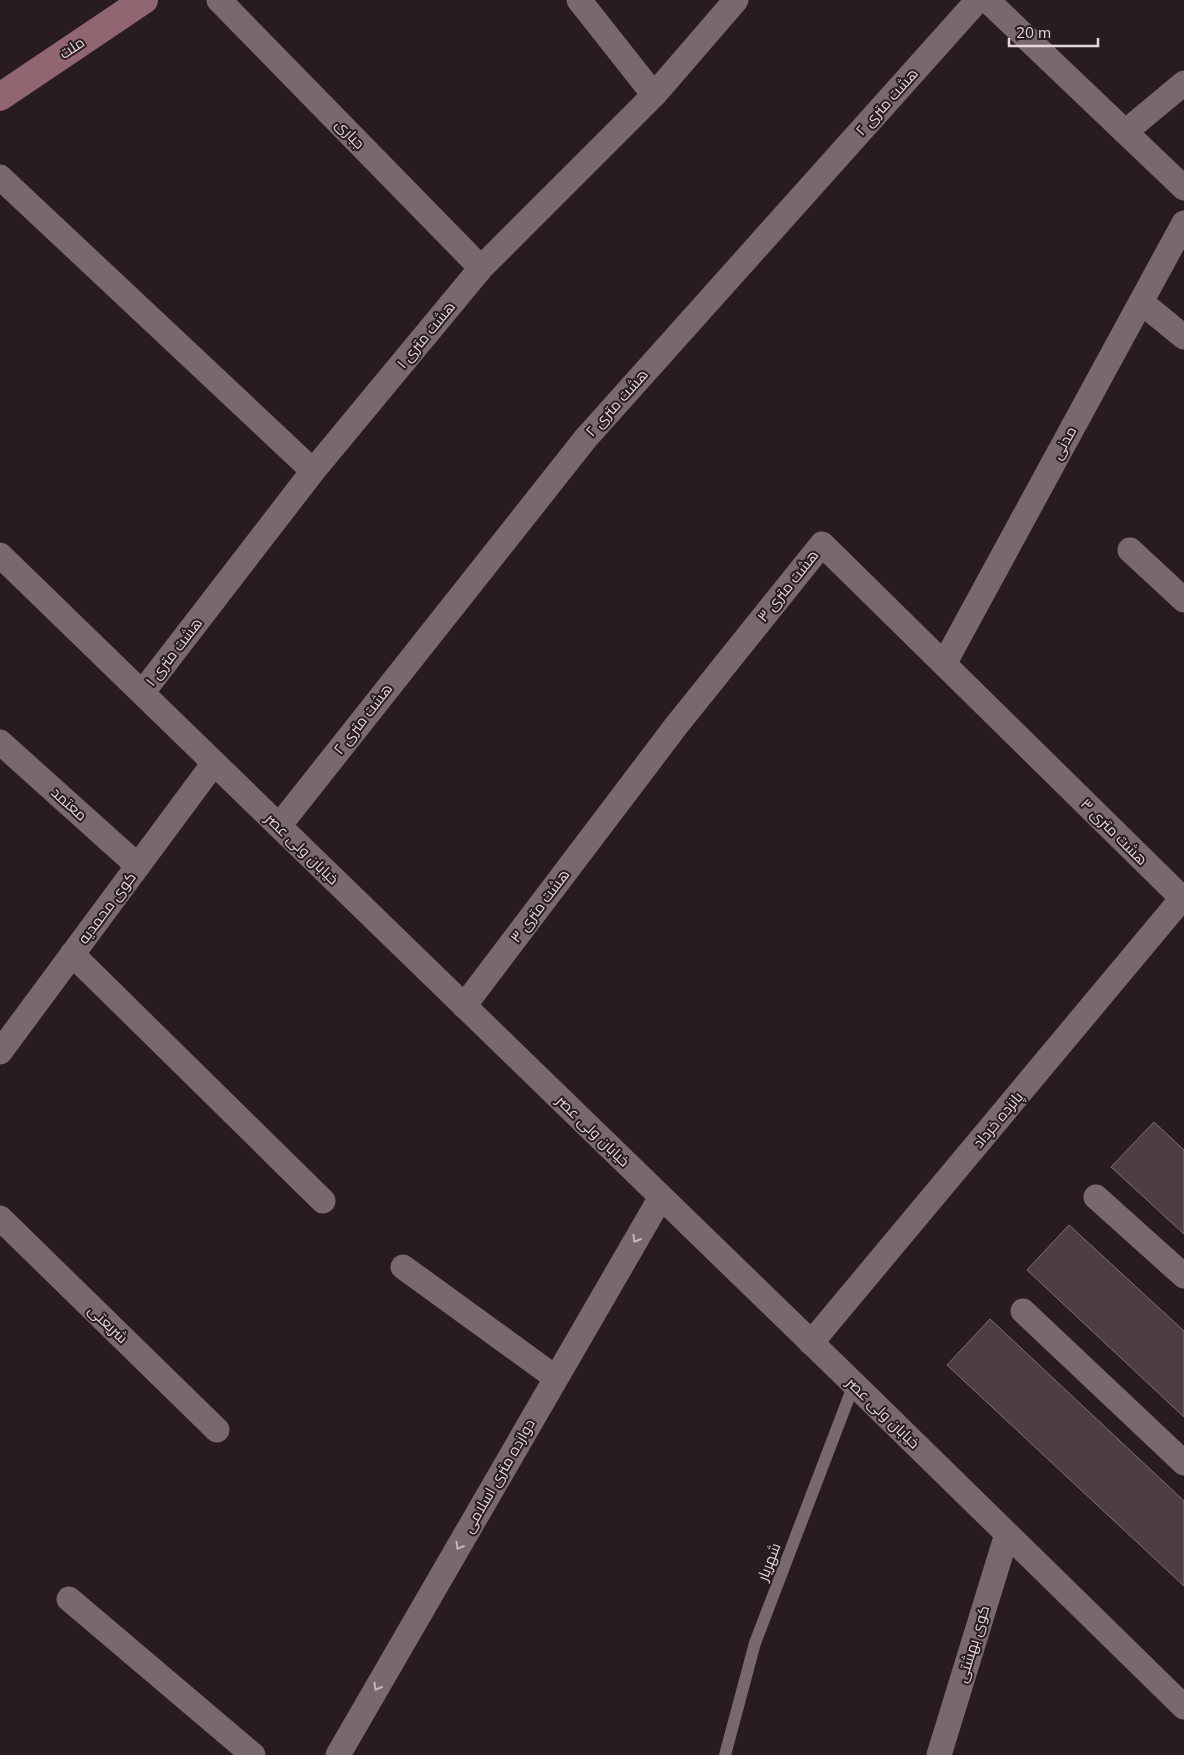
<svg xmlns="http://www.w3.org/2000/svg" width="1184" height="1755" viewBox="0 0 1184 1755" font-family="Mulish,Cairo,sans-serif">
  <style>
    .building { fill: #4d3e41; stroke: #807073 }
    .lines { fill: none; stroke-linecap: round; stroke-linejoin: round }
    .lane { stroke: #79696c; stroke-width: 12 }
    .street { stroke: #79696c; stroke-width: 25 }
    .secondary { stroke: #916671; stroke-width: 28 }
    .oneway { stroke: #c2b7b9 }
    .labels { text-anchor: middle; stroke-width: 4; stroke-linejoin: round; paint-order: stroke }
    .street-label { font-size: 15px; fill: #e2d8da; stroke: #291c1f }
  </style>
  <rect width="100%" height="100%" fill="#291c1f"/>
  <path class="building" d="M 1154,1122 L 1184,1150 L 1184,1234 L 1111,1167 Z
    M 1069,1225 L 1184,1331 L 1184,1417 L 1027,1270 Z
    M 990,1319 L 1184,1501 L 1184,1586 L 947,1365 Z"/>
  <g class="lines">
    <path class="lane" d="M 725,1755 L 755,1643 L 854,1384"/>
    <path class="street" d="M 219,0 L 481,268
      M 579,0 L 654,95
      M 987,0 L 1184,188
      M 1125,132 L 1184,83
      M 0,177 L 313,471
      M 1141,302 L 1184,337
      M 1130,550 L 1184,600
      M 0,555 L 854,1384 L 1184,1707
      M 944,664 L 1184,223
      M 142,693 L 313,471 L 481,268 L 654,95 L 736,0
      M 0,742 L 138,866
      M 279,826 L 586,438 L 978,0
      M 72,954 L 323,1201
      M 464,1006 L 676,726 L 822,544 L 1182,898
      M 0,1052 L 214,763
      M 1096,1197 L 1184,1276
      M 0,1218 L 217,1430
      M 403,1267 L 556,1378
      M 1023,1311 L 1184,1463
      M 811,1343 L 1184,896
      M 69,1599 L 253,1755
      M 338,1755 L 661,1197
      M 939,1755 L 1007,1534"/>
    <path class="secondary" d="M 0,97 L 144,0"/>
  </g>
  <defs><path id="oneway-chevron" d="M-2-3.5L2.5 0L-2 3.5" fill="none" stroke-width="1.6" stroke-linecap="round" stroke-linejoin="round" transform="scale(1.25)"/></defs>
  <g class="oneway">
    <use href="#oneway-chevron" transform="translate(636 1239) rotate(120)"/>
    <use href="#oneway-chevron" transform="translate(459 1546) rotate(120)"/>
    <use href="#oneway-chevron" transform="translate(377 1687) rotate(120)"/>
  </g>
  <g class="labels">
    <g class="street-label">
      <text transform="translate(72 48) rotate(-34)" y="5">ملت</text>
      <text transform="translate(887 102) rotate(-48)" y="5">هشت متری ۲</text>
      <text transform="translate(350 134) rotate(46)" y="5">جباری</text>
      <text transform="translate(426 335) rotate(-50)" y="5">هشت متری ۱</text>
      <text transform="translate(617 403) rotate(-48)" y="5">هشت متری ۲</text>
      <text transform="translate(1064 443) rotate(-61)" y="5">مدنی</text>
      <text transform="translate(788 586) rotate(-51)" y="5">هشت متری ۳</text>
      <text transform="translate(174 652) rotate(-52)" y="5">هشت متری ۱</text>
      <text transform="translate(363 719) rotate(-52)" y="5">هشت متری ۲</text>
      <text transform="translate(69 804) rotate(42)" y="5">معتمد</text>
      <text transform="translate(1114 832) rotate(45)" y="5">هشت متری ۳</text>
      <text transform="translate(302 849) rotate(44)" y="5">خیابان ولی عصر</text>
      <text transform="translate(540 906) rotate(-53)" y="5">هشت متری ۳</text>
      <text transform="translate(107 908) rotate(-53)" y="5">کوی محمدیه</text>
      <text transform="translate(998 1120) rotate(-50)" y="5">پانزده خرداد</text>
      <text transform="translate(593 1131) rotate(44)" y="5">خیابان ولی عصر</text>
      <text transform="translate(108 1324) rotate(44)" y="5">شریعتی</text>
      <text transform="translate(883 1413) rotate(44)" y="5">خیابان ولی عصر</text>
      <text transform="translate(499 1476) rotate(-60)" y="5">دوازده متری اسلامی</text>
      <text transform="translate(769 1562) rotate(-69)" y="5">شهریار</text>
      <text transform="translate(973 1644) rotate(-73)" y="5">کوی بهشتی</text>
    </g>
  </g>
  <path d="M1009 38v8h89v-8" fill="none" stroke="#e2d8da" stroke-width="2.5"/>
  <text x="1016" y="38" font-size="15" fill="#e2d8da" stroke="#291c1f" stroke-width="4" paint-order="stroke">20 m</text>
</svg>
